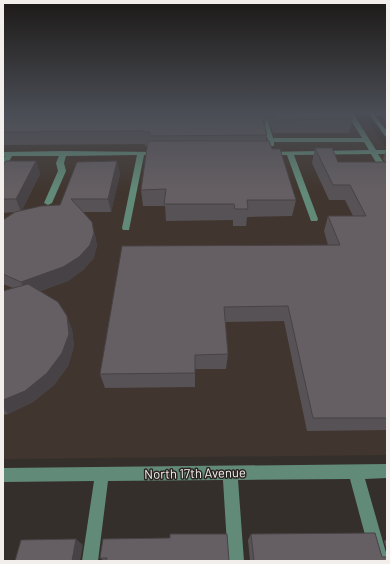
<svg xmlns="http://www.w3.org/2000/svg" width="390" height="564" viewBox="0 0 390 564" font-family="Barlow,sans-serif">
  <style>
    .built { fill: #41362f }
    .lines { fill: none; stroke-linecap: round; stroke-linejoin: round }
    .minor { fill: #628a79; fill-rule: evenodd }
    .wall { fill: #575255 }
    .shaded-wall { fill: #474245 }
    .building { fill: #655f63; stroke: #474245 }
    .labels { text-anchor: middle; stroke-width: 3; stroke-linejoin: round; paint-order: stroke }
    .near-street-label { font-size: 13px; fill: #f2eeec; stroke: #2a2521 }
  </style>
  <rect width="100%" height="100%" fill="#342f2b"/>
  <path class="built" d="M 3,112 L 364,112 L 363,113 L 387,150 L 387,455 L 3,459 Z"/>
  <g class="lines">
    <path class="minor" d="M 346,112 L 352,112 L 376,150 L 387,150 L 387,154 L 378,154 L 387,168 L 387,176 L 384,176 L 371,154 L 294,155 L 318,219 L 317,221 L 311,221 L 287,155 L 267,155 L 265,154 L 265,152 L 369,150 L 364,142 L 274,142 L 274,146 L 270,146 L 260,115 L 263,113 L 266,115 L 273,138 L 362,138 Z
      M 368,112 L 387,112 L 387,114 L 374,115 L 387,131 L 387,137 L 385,136 Z
      M 63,151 L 161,152 L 162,153 L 159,155 L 144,155 L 129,230 L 123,230 L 122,228 L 137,155 L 66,156 L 64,163 L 66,171 L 52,203 L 48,205 L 44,203 L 58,171 L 56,163 L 59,156 L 12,156 L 6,167 L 3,167 L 3,159 L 5,156 L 3,156 L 3,152 Z
      M 387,464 L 387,478 L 365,479 L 387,556 L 387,561 L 372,561 L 350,479 L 238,480 L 244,561 L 228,561 L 223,480 L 108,481 L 98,561 L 82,561 L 94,481 L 3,482 L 3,468 Z"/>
  </g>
  <path class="wall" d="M 3,112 L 148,112 L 148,113 L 195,114 L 195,112 L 348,112 L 353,119 L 349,133 L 273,133 L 267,115 L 263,112 L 266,120 L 265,128 L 267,135 L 266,141 L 272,149 L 296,200 L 292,216 L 247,217 L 246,226 L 233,226 L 233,220 L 166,221 L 165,206 L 143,206 L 141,190 L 148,146 L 145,146 L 145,144 L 3,145 Z
    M 383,112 L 387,112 L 387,123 L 382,116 Z
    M 315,148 L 338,162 L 385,162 L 383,159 L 387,148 L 387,430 L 307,431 L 284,321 L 225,322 L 228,354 L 226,369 L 195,369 L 195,387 L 105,388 L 100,374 L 328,245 L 324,231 L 328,216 L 353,216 L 345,200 L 329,200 L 312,163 Z
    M 36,161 L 40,174 L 22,210 L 60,205 L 120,174 L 111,212 L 83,212 L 95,235 L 97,246 L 93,259 L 83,270 L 68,281 L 40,291 L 72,329 L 74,346 L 68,366 L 54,385 L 33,402 L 8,414 L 3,415 L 3,291 L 13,288 L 3,284 L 3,220 L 14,212 L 3,213 L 3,166 Z
    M 251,534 L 382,557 L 387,561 L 250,561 L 248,540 Z
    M 170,538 L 229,561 L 104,561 L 100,558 Z
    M 387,539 L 387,551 L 384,541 Z"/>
  <path class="shaded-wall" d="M 36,161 L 40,174 L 21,212 L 16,199 Z
    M 117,161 L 120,174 L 111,212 L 108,199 Z
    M 92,222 L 97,246 L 93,259 L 83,270 L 68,281 L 27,295 L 21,282 Z
    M 67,316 L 72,329 L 74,346 L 68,366 L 54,385 L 33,402 L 8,414 L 3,408 L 3,400 Z
    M 76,539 L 83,545 L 80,561 L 72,561 Z"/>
  <path class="building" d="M 3,112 L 147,112 L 147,113 L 195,114 L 195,112 L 263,112 L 266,120 L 263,120 L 267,135 L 150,136 L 150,132 L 144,132 L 144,131 L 3,132 Z
    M 273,112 L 348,112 L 353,119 L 275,120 Z
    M 148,141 L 269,141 L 272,149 L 280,149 L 296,200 L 247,200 L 248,209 L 235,209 L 234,204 L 164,204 L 166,189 L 141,190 Z
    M 315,148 L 332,148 L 338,162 L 387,162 L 387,418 L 313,418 L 288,306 L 224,307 L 228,354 L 195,355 L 195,373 L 100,374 L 122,246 L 340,245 L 328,216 L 366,216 L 350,185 L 333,185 Z
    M 6,161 L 36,161 L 16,199 L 3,199 L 3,166 Z
    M 117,161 L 108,199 L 71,199 L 92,222 L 94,233 L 90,245 L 79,257 L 63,267 L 21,282 L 3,274 L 3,220 L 15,212 L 41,206 L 60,205 L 77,162 Z
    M 28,284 L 58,302 L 67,316 L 69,334 L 62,353 L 47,373 L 25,391 L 3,400 L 3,291 Z
    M 375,533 L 382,557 L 387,557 L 387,561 L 254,561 L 251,534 Z
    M 170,534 L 227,534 L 229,561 L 106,561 L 107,558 L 100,558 L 103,539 L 170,538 Z
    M 76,539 L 72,561 L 15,561 L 21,540 Z"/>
  <linearGradient id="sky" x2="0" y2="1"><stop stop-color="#1d1a18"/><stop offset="0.59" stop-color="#4a4d55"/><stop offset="1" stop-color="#4a4d55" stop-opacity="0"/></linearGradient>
  <rect width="390" height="191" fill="url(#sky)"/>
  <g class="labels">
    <g class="near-street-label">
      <text transform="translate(195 473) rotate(-1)" y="5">North 17th Avenue</text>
    </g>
  </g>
  <rect width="390" height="564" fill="none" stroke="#f2eeec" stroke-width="8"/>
</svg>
